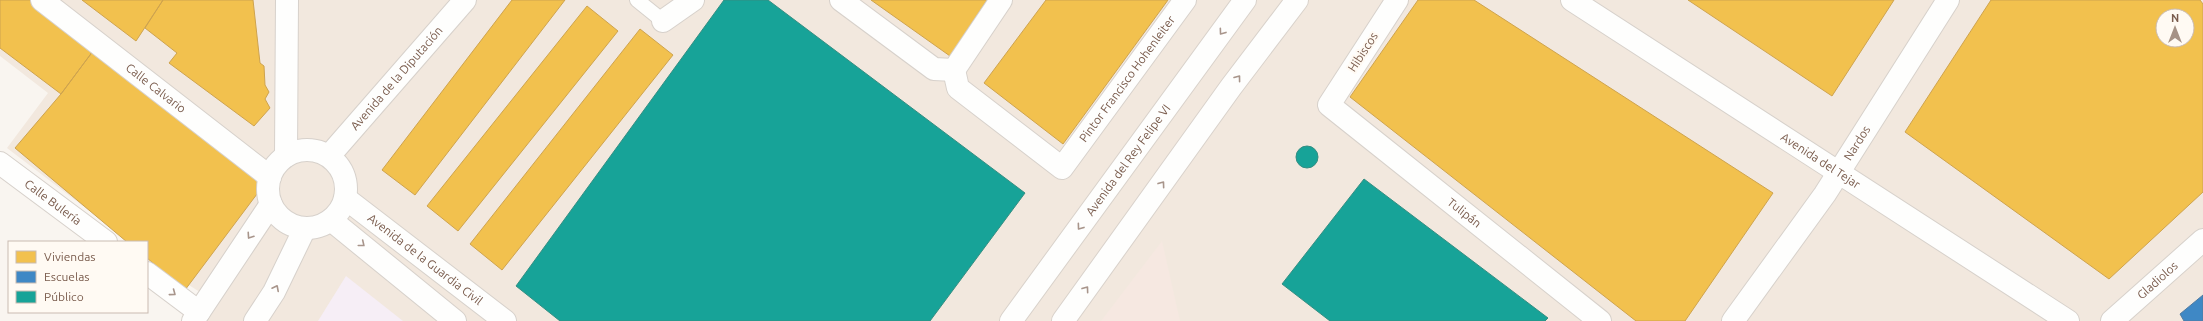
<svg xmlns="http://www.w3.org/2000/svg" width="2203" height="321" viewBox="0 0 2203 321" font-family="Ubuntu,sans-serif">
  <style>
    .residential { fill: #f2e8de; fill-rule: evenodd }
    .commercial { fill: #f6e8e1 }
    .education { fill: #f6eef6 }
    .homes { fill: #f2c14e; stroke: #cea34e; fill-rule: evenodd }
    .schools { fill: #3f88c5; stroke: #517ba1 }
    .public { fill: #17a398; stroke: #358e82 }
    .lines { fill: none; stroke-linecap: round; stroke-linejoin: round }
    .lane-casing { stroke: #d7d1cb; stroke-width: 16 }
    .street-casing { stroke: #d7d1cb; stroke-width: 24 }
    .secondary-casing { stroke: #d9d2cb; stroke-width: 24 }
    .lane { stroke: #fefefd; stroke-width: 14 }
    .street { stroke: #fefefd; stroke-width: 22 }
    .secondary { stroke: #fefefd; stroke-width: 22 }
    .oneway { stroke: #a8958b }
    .labels { text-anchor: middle; stroke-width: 4; stroke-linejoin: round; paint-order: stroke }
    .street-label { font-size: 12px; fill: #7a5c4d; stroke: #fffaf3 }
  </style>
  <rect width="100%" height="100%" fill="#f9f5f0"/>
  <path class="residential" d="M 0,0 L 2203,0 L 2203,321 L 186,321 L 203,294 L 173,275 L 147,242 L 130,242 L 7,148 L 48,93 L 0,56 ZM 2163,16 L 2187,16 L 2187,40 L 2163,40 Z"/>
  <path class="commercial" d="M 1162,241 L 1180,321 L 1101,321 Z"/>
  <path class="education" d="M 346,276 L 403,321 L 318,321 Z"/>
  <path class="homes" d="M 0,0 L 34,0 L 96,47 L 61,94 L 0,48 Z
    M 82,0 L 163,0 L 136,41 Z
    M 163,0 L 253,0 L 260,63 L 264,66 L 265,85 L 269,92 L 265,99 L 270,108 L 254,126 L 169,63 L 177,53 L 145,28 Z
    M 512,0 L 565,0 L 415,195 L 382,170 Z
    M 871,0 L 987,0 L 950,56 Z
    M 1046,0 L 1168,0 L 1063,144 L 984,83 Z
    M 1418,0 L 1474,0 L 1773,193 L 1685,321 L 1636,321 L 1350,97 Z
    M 1688,0 L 1894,0 L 1832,96 Z
    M 1991,0 L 2200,0 L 2203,4 L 2203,192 L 2109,279 L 1905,132 ZM 2163,16 L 2187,16 L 2187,40 L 2163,40 Z
    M 587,6 L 618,31 L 458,231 L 427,206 Z
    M 640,29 L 673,55 L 502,270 L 470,244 Z
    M 96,47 L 263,186 L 185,290 L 147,258 L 147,242 L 127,242 L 15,148 L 61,94 Z"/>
  <path class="schools" d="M 2203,295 L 2203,321 L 2184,321 L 2180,314 Z"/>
  <path class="public" d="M 724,0 L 768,0 L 1025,193 L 930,321 L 560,321 L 516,286 Z
    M1296 157a11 11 0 1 1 22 0a11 11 0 1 1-22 0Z
    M 1364,179 L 1548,318 L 1545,321 L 1330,321 L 1282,284 Z"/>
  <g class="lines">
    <g class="lane-casing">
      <path id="lane" d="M 637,0 L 663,21"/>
    </g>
    <g class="street-casing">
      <g id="street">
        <path id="s1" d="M 42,0 L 270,177"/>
        <path d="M 841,0 L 934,69 L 954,70 L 1001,0"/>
        <path id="s2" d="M 1397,0 L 1329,105 L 1600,321"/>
        <path id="s3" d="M 1572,0 L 2068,321"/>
        <path d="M 663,21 L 693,0"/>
        <path id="s4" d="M 954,70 L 958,88 L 1062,168 L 1185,0"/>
        <circle cx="307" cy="189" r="39"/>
        <path d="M 286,156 L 287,0"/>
        <path id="s5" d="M 329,156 L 465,0"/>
        <path id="s6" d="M 0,163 L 106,242"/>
        <path id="s7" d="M 345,198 L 505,321"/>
        <path d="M 331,220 L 455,321"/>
        <path d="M 147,273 L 199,312"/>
        <path d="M 193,321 L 271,204"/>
        <path d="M 255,321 L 274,292 L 305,228"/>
        <path id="s8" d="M 1733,321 L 1825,194 L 1948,0"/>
        <path id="s9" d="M 2112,321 L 2203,240"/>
      </g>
    </g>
    <g class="secondary-casing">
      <g id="secondary">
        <path id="s10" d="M 1011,321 L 1245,0"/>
        <path d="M 1063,321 L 1231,87 L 1297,0"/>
      </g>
    </g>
    <use href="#lane" class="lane"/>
    <use href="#street" class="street"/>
    <use href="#secondary" class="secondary"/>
  </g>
  <defs><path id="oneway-chevron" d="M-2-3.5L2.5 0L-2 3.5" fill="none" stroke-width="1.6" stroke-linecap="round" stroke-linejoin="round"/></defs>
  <g class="oneway">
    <use href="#oneway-chevron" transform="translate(1222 32) rotate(126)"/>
    <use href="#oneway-chevron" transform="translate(1238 78) rotate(-53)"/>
    <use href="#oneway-chevron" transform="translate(1162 184) rotate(-54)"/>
    <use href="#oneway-chevron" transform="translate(1080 227) rotate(126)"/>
    <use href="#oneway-chevron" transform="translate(250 236) rotate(124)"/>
    <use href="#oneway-chevron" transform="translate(362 244) rotate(39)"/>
    <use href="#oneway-chevron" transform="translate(276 288) rotate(-63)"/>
    <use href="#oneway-chevron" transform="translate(1086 289) rotate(-54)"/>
    <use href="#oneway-chevron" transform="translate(173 293) rotate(37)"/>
  </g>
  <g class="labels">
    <g class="street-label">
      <text transform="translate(1363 52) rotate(-57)" y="4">Hibiscos</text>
      <text dy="4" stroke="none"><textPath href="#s5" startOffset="103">Avenida de la Diputación</textPath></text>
      <text dy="4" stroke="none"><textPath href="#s4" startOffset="260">Pintor Francisco Hohenleiter</textPath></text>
      <text dy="4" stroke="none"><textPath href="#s1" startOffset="144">Calle Calvario</textPath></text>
      <text dy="4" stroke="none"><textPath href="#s8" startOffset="217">Nardos</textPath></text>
      <text dy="4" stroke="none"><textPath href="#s3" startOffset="296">Avenida del Tejar</textPath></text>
      <text dy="4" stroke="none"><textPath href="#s10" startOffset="199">Avenida del Rey Felipe VI</textPath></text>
      <text dy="4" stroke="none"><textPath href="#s6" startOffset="66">Calle Bulería</textPath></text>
      <text dy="4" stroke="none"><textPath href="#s2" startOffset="298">Tulipán</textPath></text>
      <text dy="4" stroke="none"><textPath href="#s7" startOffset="101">Avenida de la Guardia Civil</textPath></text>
      <text dy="4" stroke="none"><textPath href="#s9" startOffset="61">Gladiolos</textPath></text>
    </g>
  </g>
  <rect x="8" y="241" width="140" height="72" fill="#fffaf3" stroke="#cabbb1"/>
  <rect x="16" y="251" width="20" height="12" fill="#f2c14e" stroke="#cabbb1"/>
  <text x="44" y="261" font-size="12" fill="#7a5c4d">Viviendas</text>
  <rect x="16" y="271" width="20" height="12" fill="#3f88c5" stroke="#cabbb1"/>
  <text x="44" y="281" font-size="12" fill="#7a5c4d">Escuelas</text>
  <rect x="16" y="291" width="20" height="12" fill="#17a398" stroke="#cabbb1"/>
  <text x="44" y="301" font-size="12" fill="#7a5c4d">Público</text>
  <g transform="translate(2175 28)"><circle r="19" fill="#fffaf3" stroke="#cabbb1"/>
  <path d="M0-3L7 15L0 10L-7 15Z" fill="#a69286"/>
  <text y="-6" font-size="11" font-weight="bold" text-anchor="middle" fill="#7a5c4d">N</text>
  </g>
</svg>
